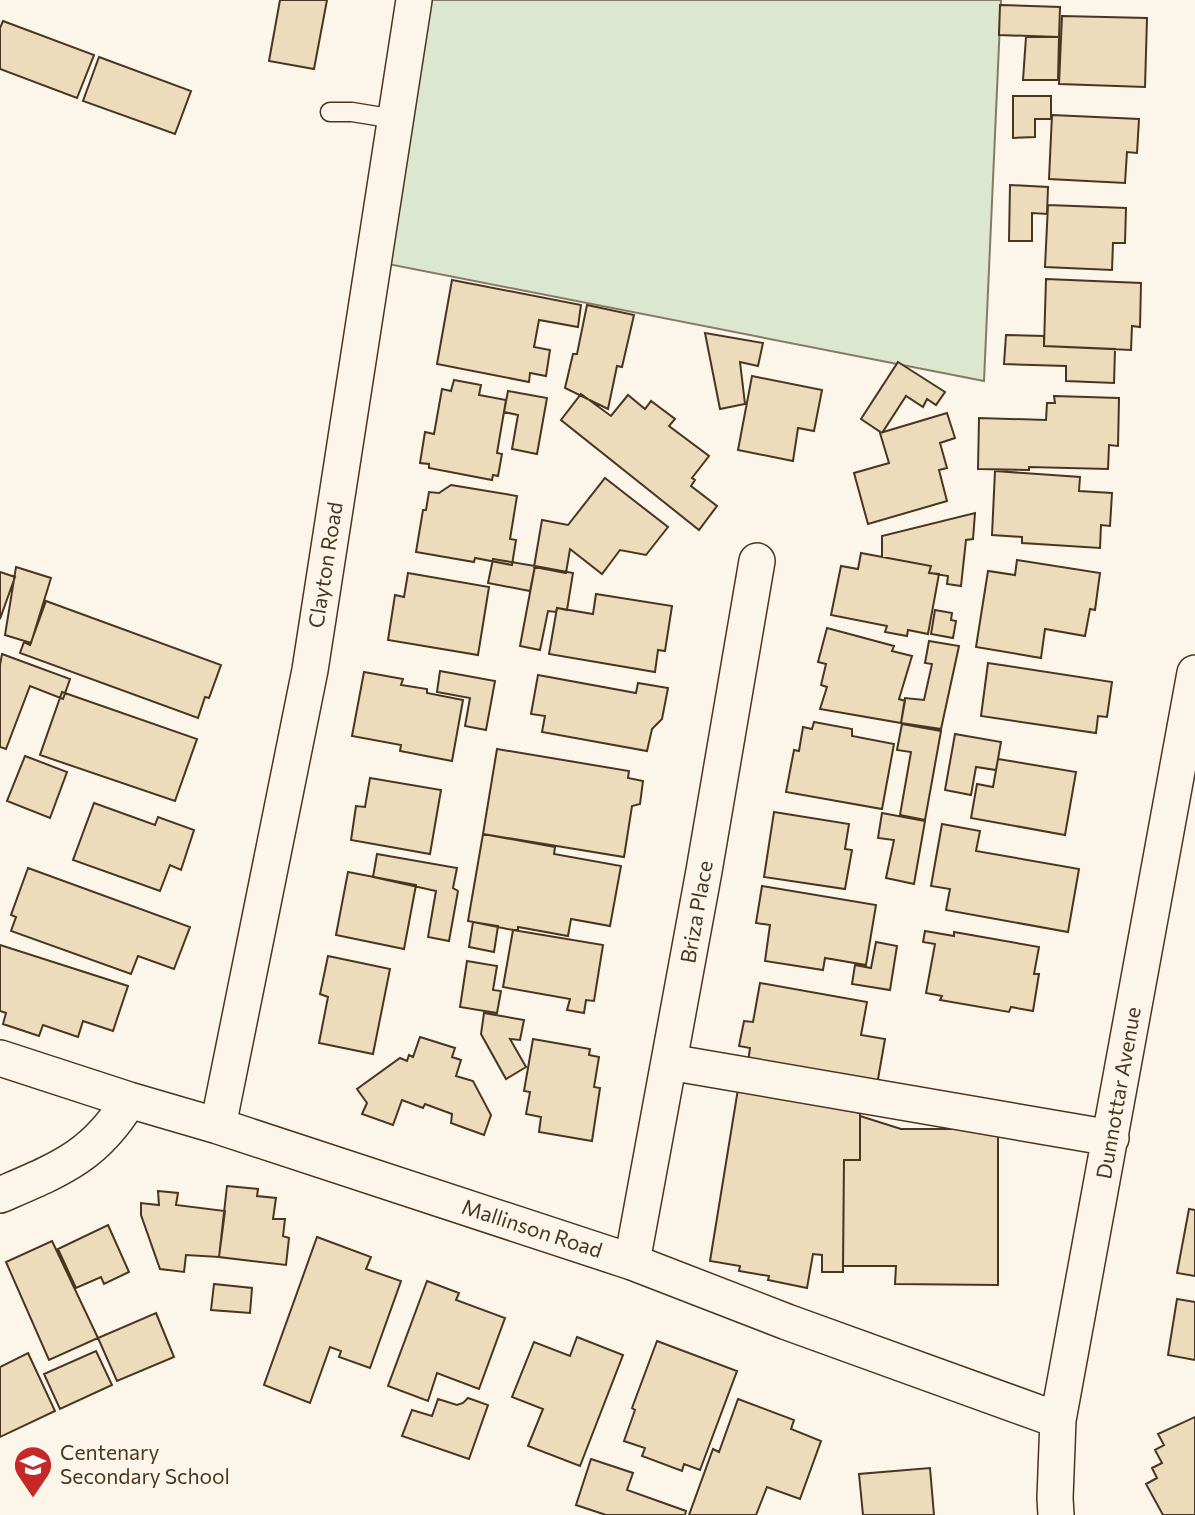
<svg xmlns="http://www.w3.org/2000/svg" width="1195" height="1515" viewBox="0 0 1195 1515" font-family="Commissioner,sans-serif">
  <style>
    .green { fill: #dce7d0; stroke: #887966; stroke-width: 2 }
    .building { fill: #ecdcbc; stroke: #4a3520; stroke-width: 2 }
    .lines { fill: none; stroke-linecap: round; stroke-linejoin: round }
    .service-casing { stroke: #4a3520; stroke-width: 21 }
    .minor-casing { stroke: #4a3520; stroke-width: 38 }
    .service { stroke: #fbf6e9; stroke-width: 18 }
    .minor { stroke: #fbf6e9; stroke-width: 35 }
    .labels { text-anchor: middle; stroke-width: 5; stroke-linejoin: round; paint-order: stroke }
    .street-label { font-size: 21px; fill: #4a3520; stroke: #fbf6e9 }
    .poi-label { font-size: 21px; fill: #4a3520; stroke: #fbf6e9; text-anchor: start }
  </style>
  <rect width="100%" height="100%" fill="#fbf6e9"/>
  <path class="green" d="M 425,0 L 1001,0 L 984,381 L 388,264 Z"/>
  <path class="building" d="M 280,0 L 327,0 L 314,69 L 269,61 Z
    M 1000,5 L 1060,7 L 1059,37 L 999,35 Z
    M 1062,16 L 1147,18 L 1145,87 L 1059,84 Z
    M 3,21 L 94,55 L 77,98 L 0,69 L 0,28 Z
    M 1026,37 L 1059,37 L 1058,80 L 1023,80 Z
    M 99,57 L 191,91 L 175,134 L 83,101 Z
    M 1013,96 L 1051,96 L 1051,119 L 1035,119 L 1035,137 L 1013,138 Z
    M 1052,115 L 1139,119 L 1137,153 L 1127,152 L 1125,183 L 1049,179 Z
    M 1010,185 L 1048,187 L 1047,214 L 1032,213 L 1032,241 L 1009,241 Z
    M 1048,205 L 1126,208 L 1125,243 L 1113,243 L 1112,270 L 1045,267 Z
    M 1046,279 L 1141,283 L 1140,327 L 1132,326 L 1131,350 L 1044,346 Z
    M 452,280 L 581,305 L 578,327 L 539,320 L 534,347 L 550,350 L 546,376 L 530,373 L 529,382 L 437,364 Z
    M 587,305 L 634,315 L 622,367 L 617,366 L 608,409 L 565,388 L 573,354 L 577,354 Z
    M 705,333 L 763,343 L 758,366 L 740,362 L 745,404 L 720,409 Z
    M 1006,335 L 1044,336 L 1044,346 L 1115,349 L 1114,383 L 1066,381 L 1066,366 L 1004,364 Z
    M 898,362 L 945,392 L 936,405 L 927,399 L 923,407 L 906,396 L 882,433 L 861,419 Z
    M 752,376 L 822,390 L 814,431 L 798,428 L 793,461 L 738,450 Z
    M 454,380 L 481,385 L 479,395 L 506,400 L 497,453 L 502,454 L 498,476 L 493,475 L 492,480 L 429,468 L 429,464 L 420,463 L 425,432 L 434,434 L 442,389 L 451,391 Z
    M 508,391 L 547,398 L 537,454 L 512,449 L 518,415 L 504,412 Z
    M 581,394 L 611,416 L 628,395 L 645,409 L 651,401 L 675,419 L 669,426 L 709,456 L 692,478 L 695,480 L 691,486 L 717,506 L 699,530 L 561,420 Z
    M 1054,396 L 1119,398 L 1118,446 L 1109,445 L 1108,469 L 1029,467 L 1029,470 L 978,469 L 979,418 L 1046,420 L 1047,403 L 1055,403 Z
    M 947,413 L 955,438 L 940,443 L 947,468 L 939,470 L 947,501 L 868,524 L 854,473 L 889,463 L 880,433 Z
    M 995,471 L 1080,477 L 1079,491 L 1112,493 L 1110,526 L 1101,525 L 1100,548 L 1022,543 L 1022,537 L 992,535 Z
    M 605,478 L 668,527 L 646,555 L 620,550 L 602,574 L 570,549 L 566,573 L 534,567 L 542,520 L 568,525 Z
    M 451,485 L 517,496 L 510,539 L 516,540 L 512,565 L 475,558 L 474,562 L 416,552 L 423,510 L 426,510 L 429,492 L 439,493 Z
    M 975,513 L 973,539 L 966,540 L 961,586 L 947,584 L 948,576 L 929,573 L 931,566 L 882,557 L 882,536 Z
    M 861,553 L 931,566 L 929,573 L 939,574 L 928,634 L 908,630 L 907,636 L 885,632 L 887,626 L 831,615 L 841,566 L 858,569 Z
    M 493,559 L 535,566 L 530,591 L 488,583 Z
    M 1017,560 L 1100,573 L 1095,610 L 1090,609 L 1085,636 L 1045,629 L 1041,658 L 976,647 L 988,571 L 1015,575 Z
    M 535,566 L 573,573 L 567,610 L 557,608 L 556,612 L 548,611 L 540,650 L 520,646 Z
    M 16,567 L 51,578 L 31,643 L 5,635 Z
    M 0,572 L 15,577 L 0,619 Z
    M 408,573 L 489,587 L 478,655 L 388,640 L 395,595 L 404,597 Z
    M 596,594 L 672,606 L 665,651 L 658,650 L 655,672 L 549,654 L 557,608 L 593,614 Z
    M 46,601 L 221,665 L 209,698 L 205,697 L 198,718 L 20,653 L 24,642 L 30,645 Z
    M 935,610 L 952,613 L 951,620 L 956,621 L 953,638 L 931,634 Z
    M 827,628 L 894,646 L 892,651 L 912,656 L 899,699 L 905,701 L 901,723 L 820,709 L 827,687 L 821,685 L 826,664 L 818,662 Z
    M 929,641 L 959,646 L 941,729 L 901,723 L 905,698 L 924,700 L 932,664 L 925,663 Z
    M 2,654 L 70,679 L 63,699 L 30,686 L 6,749 L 0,747 L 0,665 Z
    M 988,663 L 1112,682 L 1107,717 L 1098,716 L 1096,733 L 981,716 Z
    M 440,671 L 495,681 L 486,730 L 465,726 L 470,698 L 437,692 Z
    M 364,672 L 403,679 L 401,685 L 427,689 L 427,693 L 463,700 L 452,761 L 400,751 L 401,745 L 352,736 Z
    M 538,675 L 636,693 L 638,683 L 668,688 L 662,719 L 652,729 L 647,751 L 542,732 L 545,716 L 531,714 Z
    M 62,692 L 197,739 L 175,801 L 40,755 Z
    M 814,722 L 852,729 L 852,736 L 894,744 L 882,809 L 786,792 L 794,750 L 799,751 L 803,727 L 812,729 Z
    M 902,724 L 941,731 L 925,820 L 900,815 L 911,752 L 897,750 Z
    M 955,734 L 1001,742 L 996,770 L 976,767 L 971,795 L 945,790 Z
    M 497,749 L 629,771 L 628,778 L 643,781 L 640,804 L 632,806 L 624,857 L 483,834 Z
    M 25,756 L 67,772 L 50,818 L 7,801 Z
    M 998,759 L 1076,772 L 1065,835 L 971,818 L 977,784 L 993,787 Z
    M 370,778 L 441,790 L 430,854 L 351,840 L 356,806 L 365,807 Z
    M 94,803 L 155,825 L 158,817 L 194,830 L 181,870 L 170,865 L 160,891 L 73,860 Z
    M 774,812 L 849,824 L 845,849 L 852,850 L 845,889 L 764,877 Z
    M 882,813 L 925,821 L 914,884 L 886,878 L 894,840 L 878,838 Z
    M 942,824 L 980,831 L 976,851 L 1079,869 L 1068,932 L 946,910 L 950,889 L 931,886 Z
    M 483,834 L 555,847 L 554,854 L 621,866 L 610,926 L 571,919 L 568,936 L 518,927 L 518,930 L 513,930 L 468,921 Z
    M 377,854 L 457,868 L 453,888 L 458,891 L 449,941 L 428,937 L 436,891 L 373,877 Z
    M 28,868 L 190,927 L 174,969 L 138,956 L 131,974 L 11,931 L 16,917 L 11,915 Z
    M 348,872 L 416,885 L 404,949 L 336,935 Z
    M 762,886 L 876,905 L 866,965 L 825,958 L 823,970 L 765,961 L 770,925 L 756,923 Z
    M 473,922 L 498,926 L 494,952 L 469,947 Z
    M 513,930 L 603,945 L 594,1001 L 586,1000 L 584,1013 L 567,1010 L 570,999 L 503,987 Z
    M 925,931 L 954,936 L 954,932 L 1039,947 L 1034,974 L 1039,974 L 1033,1011 L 1011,1007 L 1009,1012 L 940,1000 L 942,996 L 926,993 L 935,944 L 923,942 Z
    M 876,942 L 897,946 L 890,990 L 852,984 L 855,965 L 871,968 Z
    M 0,945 L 128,986 L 113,1031 L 83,1021 L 78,1037 L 43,1025 L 39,1036 L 3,1024 L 6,1013 L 0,1011 Z
    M 328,956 L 390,969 L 373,1054 L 319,1043 L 328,997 L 320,994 Z
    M 467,961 L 497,966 L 493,990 L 501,991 L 497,1013 L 460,1007 Z
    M 760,983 L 867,1002 L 861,1035 L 885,1039 L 877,1085 L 748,1062 L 750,1048 L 739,1046 L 744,1021 L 753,1022 Z
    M 484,1013 L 524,1020 L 520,1040 L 510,1039 L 526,1067 L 506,1079 L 481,1034 Z
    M 420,1037 L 455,1048 L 452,1057 L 461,1060 L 456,1076 L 473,1081 L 491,1115 L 484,1135 L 451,1123 L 452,1114 L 425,1104 L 423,1108 L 402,1100 L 393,1125 L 362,1114 L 367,1103 L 357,1089 L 400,1058 L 407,1061 L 409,1055 L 413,1057 Z
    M 533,1039 L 590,1049 L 589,1055 L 599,1057 L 594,1087 L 600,1088 L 592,1141 L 539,1132 L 541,1117 L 526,1114 L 530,1092 L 524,1091 Z
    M 738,1089 L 860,1113 L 860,1160 L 844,1160 L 843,1272 L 822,1272 L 822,1255 L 813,1254 L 807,1288 L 768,1280 L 769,1276 L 739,1271 L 740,1266 L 710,1261 Z
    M 860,1116 L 901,1129 L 998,1129 L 998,1285 L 895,1284 L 896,1266 L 843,1266 L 844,1160 L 860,1160 Z
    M 227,1186 L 258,1189 L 257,1196 L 276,1198 L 273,1219 L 285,1219 L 283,1236 L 289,1238 L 286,1265 L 219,1257 Z
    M 158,1191 L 178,1193 L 176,1205 L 225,1211 L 219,1257 L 186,1255 L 184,1272 L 160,1269 L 141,1215 L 141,1203 L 159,1205 Z
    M 1189,1209 L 1195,1210 L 1195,1276 L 1177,1273 Z
    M 108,1225 L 129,1272 L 104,1284 L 101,1277 L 76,1288 L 58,1249 Z
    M 317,1237 L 371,1257 L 366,1269 L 401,1281 L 370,1368 L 339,1357 L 341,1351 L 330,1347 L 310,1403 L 264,1385 Z
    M 52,1241 L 98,1338 L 49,1360 L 6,1262 Z
    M 427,1281 L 459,1293 L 456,1300 L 505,1318 L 479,1389 L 437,1373 L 428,1401 L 388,1386 Z
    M 214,1284 L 252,1288 L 250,1313 L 211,1310 Z
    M 1177,1299 L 1195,1302 L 1195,1360 L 1168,1355 Z
    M 156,1313 L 174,1357 L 117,1381 L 98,1338 Z
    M 577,1337 L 623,1355 L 580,1466 L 528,1446 L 543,1409 L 512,1397 L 534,1342 L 570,1356 Z
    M 657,1341 L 737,1371 L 700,1470 L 684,1464 L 682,1471 L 642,1456 L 645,1448 L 624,1441 L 635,1410 L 632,1408 Z
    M 96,1351 L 112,1385 L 60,1409 L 44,1374 Z
    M 28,1353 L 55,1411 L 0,1437 L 0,1367 Z
    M 468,1398 L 488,1405 L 469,1459 L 402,1436 L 412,1410 L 432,1416 L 438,1399 L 457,1405 L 463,1403 Z
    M 738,1399 L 794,1420 L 791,1429 L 821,1441 L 800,1499 L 767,1487 L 756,1515 L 689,1515 L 713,1449 L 719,1452 Z
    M 1195,1417 L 1195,1515 L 1163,1515 L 1146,1484 L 1157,1478 L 1152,1468 L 1162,1463 L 1155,1450 L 1164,1445 L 1158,1434 Z
    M 591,1459 L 633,1473 L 627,1490 L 686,1511 L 685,1515 L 606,1515 L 576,1505 Z
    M 930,1468 L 934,1515 L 863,1515 L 859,1474 Z"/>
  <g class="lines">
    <g class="service-casing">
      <path id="service" d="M 330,112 L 352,112 L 395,119"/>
    </g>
    <g class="minor-casing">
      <path id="minor" d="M 0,1058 L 129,1100 L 218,1126 L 632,1262 L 787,1322 L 1058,1420
        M 669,1062 L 1111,1138
        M 218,1126 L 310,670 L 414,0
        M 0,1195 C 58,1170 95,1157 129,1100
        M 632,1262 L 704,871 L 757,561
        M 1056,1515 L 1055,1498 L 1058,1420 L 1195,673"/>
    </g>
    <use href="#service" class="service"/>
    <use href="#minor" class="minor"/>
  </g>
  <defs>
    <g id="school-pin" transform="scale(2.0125)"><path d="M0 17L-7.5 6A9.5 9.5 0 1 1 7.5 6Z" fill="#c62828" stroke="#fbf6e9"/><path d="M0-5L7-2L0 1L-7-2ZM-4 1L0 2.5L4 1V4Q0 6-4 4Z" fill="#fff"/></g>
  </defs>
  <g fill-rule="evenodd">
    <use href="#school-pin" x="33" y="1465"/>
  </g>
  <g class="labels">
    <g class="street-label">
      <text transform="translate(326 565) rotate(-81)" y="7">Clayton Road</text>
      <text transform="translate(697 912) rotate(-80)" y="7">Briza Place</text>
      <text transform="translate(1119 1093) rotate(-80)" y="7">Dunnottar Avenue</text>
      <text transform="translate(532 1229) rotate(18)" y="7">Mallinson Road</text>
    </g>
    <g class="poi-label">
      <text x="60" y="1460">Centenary<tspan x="60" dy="24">Secondary School</tspan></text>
    </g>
  </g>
</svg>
